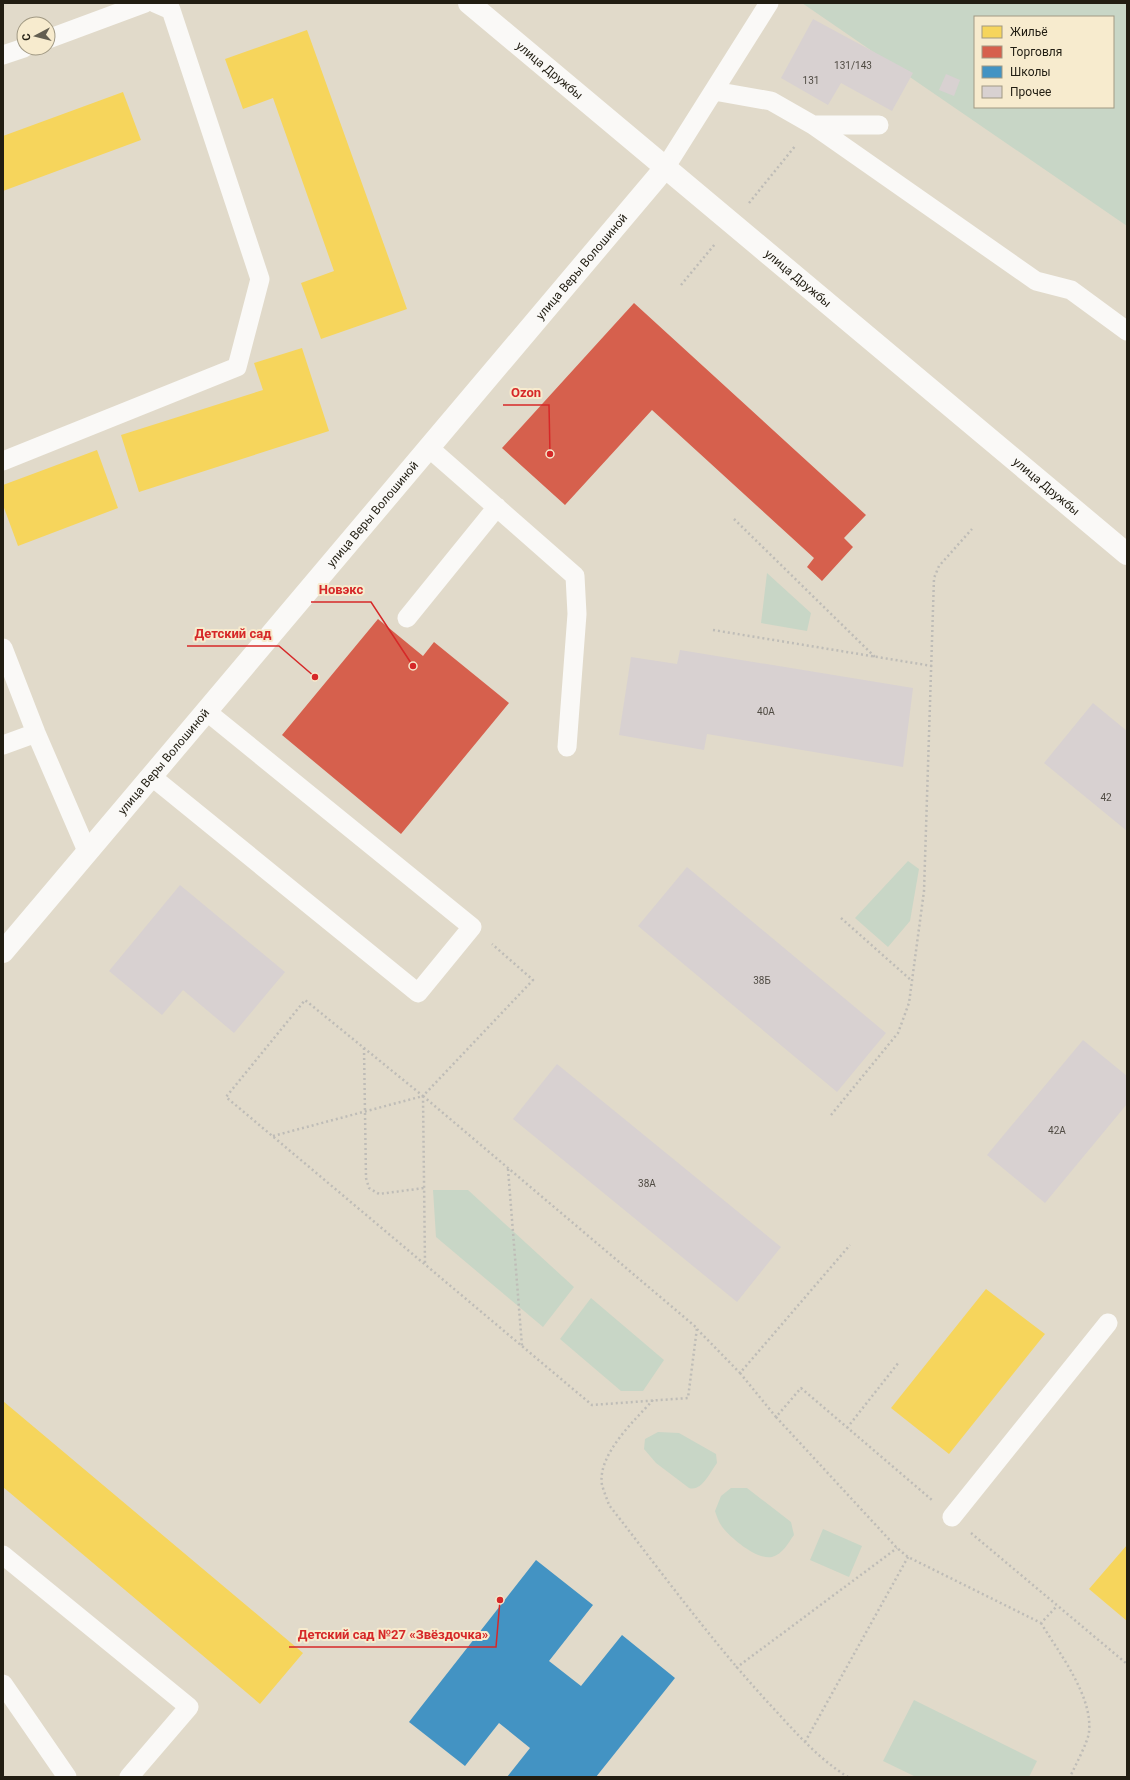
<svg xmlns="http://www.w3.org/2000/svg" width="1130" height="1780" viewBox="0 0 1130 1780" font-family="Roboto,sans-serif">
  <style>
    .green { fill: #c8d6c6; fill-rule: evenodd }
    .homes { fill: #f6d55c }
    .shops { fill: #d6604d }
    .schools { fill: #4393c3 }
    .building { fill: #d8d1d1 }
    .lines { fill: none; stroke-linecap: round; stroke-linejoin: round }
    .path { stroke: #bebcb7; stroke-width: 2.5; stroke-dasharray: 2 3; stroke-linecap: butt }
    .service { stroke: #faf9f7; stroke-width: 19 }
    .tertiary { stroke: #faf9f7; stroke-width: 22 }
    .labels { text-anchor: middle; stroke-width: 4; stroke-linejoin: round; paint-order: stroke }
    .number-label { font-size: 10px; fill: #4f4a42 }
    .street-label { font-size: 12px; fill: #211d12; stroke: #f7ebce }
    .leader { fill: none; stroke: #d62828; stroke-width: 1.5 }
    .callout-dot { fill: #d62828; stroke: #f7ebce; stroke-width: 1.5 }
    .callout-label { font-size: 13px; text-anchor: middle; font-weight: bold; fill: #d62828; stroke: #f7ebce; stroke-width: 4; stroke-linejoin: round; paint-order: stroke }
  </style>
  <rect width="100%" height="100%" fill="#e1daca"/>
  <path class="green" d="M 802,3 L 1127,3 L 1127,226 ZM 975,17 L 1113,17 L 1113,107 L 975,107 Z
    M 767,573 L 811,613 L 807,631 L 761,623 Z
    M 908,861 L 919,869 L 910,921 L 888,947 L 855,918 Z
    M 433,1190 L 468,1190 L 574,1287 L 543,1327 L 436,1237 Z
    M 591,1298 L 664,1360 L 643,1391 L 621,1391 L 560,1339 Z
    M 658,1432 L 679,1433 L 716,1454 L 717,1463 C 710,1472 702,1492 689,1488 L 656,1463 L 644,1449 L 645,1439 Z
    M 731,1488 L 747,1488 L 791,1522 L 794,1535 C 788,1543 783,1554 772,1557 C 757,1560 732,1539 723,1528 C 719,1523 717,1517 715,1511 L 721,1496 Z
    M 823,1529 L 862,1546 L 849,1577 L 810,1560 Z
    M 914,1700 L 1037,1761 L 1029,1777 L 916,1777 L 883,1761 Z"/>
  <path class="homes" d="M 307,30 L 407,309 L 321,339 L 301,283 L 334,271 L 273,98 L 243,109 L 225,59 Z
    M 123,92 L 141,140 L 3,191 L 3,136 Z
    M 302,348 L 329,431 L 139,492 L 121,435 L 263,390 L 254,363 Z
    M 97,450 L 118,508 L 18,546 L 3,505 L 3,485 Z
    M 986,1289 L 1045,1334 L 949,1454 L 891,1408 Z
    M 3,1401 L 303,1653 L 260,1704 L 3,1487 Z
    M 1127,1545 L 1127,1621 L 1089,1589 Z"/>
  <path class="shops" d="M 634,303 L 866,515 L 844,538 L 853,547 L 822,581 L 807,567 L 814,558 L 652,410 L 565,505 L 502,448 Z
    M 378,619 L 423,656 L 434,642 L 509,703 L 401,834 L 282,735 Z"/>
  <path class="schools" d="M 536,1560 L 593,1605 L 549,1661 L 581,1686 L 622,1635 L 675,1678 L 596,1777 L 507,1777 L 530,1748 L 499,1723 L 465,1766 L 409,1722 Z"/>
  <path class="building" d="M 813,19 L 913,73 L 892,111 L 841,83 L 828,105 L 781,78 Z
    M 946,74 L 960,80 L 954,96 L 939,90 Z
    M 680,650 L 913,688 L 903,767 L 707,734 L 704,750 L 619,735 L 631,657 L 677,664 Z
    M 1093,703 L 1127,731 L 1127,831 L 1044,763 Z
    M 687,867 L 886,1033 L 837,1092 L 638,926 Z
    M 180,885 L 285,972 L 234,1033 L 183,990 L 162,1015 L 109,971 Z
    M 1083,1040 L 1127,1076 L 1127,1104 L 1045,1203 L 987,1155 Z
    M 557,1064 L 781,1247 L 737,1302 L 513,1119 Z"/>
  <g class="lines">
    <path class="path" d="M 749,203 L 796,145
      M 681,285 L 715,244
      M 734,519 L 875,657
      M 713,630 L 932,666
      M 841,918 L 912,981
      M 364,1048 L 366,1178 L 369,1188 L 379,1194 L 424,1188
      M 423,1096 L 697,1328 L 688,1398 L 592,1405 L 226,1097 L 305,1000 L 423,1096 L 533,980 L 492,944
      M 831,1115 L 898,1033 L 909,1003 L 924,891 L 934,578 L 939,566 L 972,529
      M 273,1136 L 423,1096 L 425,1264
      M 508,1169 L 522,1346
      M 697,1329 L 740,1373 L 850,1245
      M 740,1373 L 776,1417 L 801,1388 L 932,1500
      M 653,1400 C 634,1421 597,1455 602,1485 C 604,1492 607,1499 609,1505 C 663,1574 715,1646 775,1710 C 797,1734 820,1760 848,1777
      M 776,1417 L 897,1548 L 908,1557 L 1041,1623 L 1057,1606
      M 847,1428 L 899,1362
      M 971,1533 L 1127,1664
      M 1041,1623 C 1059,1653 1093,1696 1089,1732 C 1088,1742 1075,1766 1070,1777
      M 736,1668 L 897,1548
      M 805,1742 L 908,1557"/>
    <path class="service" d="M 48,39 L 145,3
      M 3,55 L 24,48
      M 714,91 L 771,101 L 813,125 L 1036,281 L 1071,290 L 1127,331
      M 813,125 L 879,125
      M 665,168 L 769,3
      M 428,447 L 575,576 L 577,614 L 567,747
      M 3,461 L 237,367 L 260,279 L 171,10 L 155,3
      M 407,618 L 497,507
      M 3,648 L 36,733 L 87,851
      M 3,745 L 36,733
      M 151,776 L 418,993 L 472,927 L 206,711
      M 952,1517 L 1108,1323
      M 3,1555 L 189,1707 L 129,1777
      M 3,1684 L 67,1777"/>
    <g class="tertiary">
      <path id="s1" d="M 469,3 L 1127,554"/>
      <path id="s2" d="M 3,952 L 665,168"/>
    </g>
  </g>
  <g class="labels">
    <g class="number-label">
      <text x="853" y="69">131/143</text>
      <text x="811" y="84">131</text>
      <text x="766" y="715">40А</text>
      <text x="1106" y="801">42</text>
      <text x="762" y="984">38Б</text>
      <text x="1057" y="1134">42А</text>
      <text x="647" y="1187">38А</text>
    </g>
    <g class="street-label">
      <text dy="4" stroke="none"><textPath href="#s1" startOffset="105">улица Дружбы</textPath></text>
      <text dy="4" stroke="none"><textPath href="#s2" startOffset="897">улица Веры Волошиной</textPath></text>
      <text dy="4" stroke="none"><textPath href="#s1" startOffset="429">улица Дружбы</textPath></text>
      <text dy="4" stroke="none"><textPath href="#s1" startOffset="753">улица Дружбы</textPath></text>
      <text dy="4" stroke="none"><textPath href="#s2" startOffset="573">улица Веры Волошиной</textPath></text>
      <text dy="4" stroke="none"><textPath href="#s2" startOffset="249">улица Веры Волошиной</textPath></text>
    </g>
  </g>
  <path class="leader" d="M550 454L549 405H503M413 666L371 602H311M315 677L279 646H187M500 1600L496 1647H289"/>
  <g class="callout-dot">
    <circle cx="550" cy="454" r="4"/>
    <circle cx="413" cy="666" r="4"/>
    <circle cx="315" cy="677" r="4"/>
    <circle cx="500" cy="1600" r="4"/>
  </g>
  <g class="callout-label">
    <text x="526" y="397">Ozon</text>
    <text x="341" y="594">Новэкс</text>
    <text x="233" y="638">Детский сад</text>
    <text x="393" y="1639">Детский сад №27 «Звёздочка»</text>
  </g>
  <rect width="1130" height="1780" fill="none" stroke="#211d12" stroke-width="8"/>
  <rect x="974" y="16" width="140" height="92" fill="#f7ebce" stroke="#a19983"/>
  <rect x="982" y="26" width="20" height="12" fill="#f6d55c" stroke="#a19983"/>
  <text x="1010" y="36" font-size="12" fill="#211d12">Жильё</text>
  <rect x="982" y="46" width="20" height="12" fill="#d6604d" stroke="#a19983"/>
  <text x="1010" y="56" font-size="12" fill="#211d12">Торговля</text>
  <rect x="982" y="66" width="20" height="12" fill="#4393c3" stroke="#a19983"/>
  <text x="1010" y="76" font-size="12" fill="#211d12">Школы</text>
  <rect x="982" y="86" width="20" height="12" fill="#d8d1d1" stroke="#a19983"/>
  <text x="1010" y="96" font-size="12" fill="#211d12">Прочее</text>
  <g transform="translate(36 36) rotate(263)"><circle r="19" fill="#f7ebce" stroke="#a19983"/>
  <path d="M0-3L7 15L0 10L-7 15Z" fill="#645f52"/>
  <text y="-6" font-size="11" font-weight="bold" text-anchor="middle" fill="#211d12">С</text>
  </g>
</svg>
